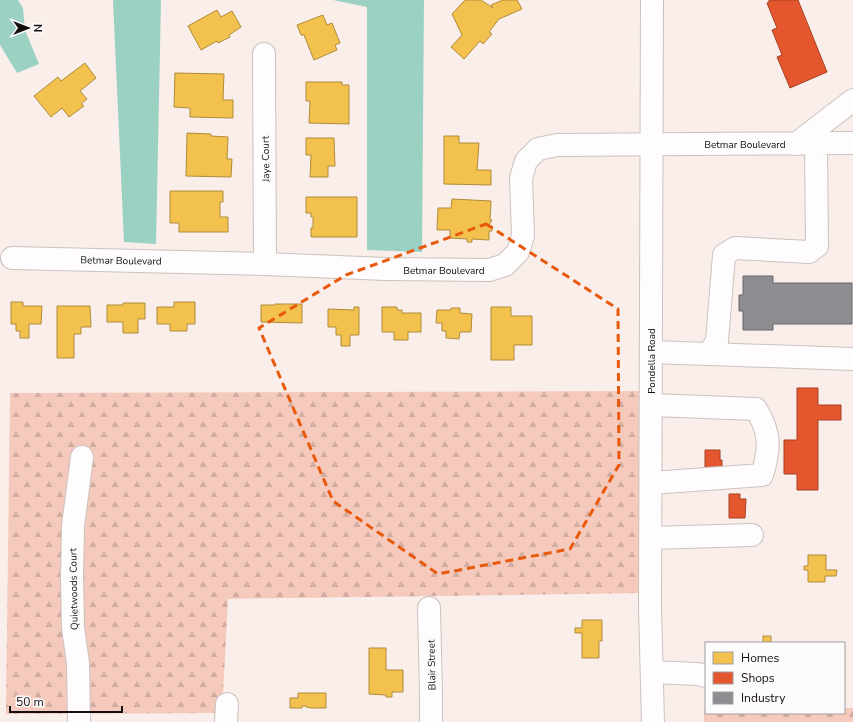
<svg xmlns="http://www.w3.org/2000/svg" width="853" height="722" viewBox="0 0 853 722" font-family="'Nunito Sans',sans-serif">
  <style>
    .forest { fill: url(#forest-firs) }
    .water { fill: #9ad1c2 }
    .homes { fill: #f2c14e; stroke: #b08b3a }
    .shops { fill: #e4572e; stroke: #a64124 }
    .industry { fill: #8d8d92; stroke: #69676a }
    .lines { fill: none; stroke-linecap: round; stroke-linejoin: round }
    .minor-casing { stroke: #cbc2bf; stroke-width: 24 }
    .major-casing { stroke: #cbc2bf; stroke-width: 24 }
    .minor { stroke: #fefcfc; stroke-width: 22 }
    .major { stroke: #fefcfc; stroke-width: 22 }
    .marked { fill: none; stroke: #e8590c; stroke-width: 3; stroke-dasharray: 8 5; stroke-linejoin: round }
    .labels { text-anchor: middle; stroke-width: 4; stroke-linejoin: round; paint-order: stroke }
    .street-label { font-size: 10px; fill: #150d0b; stroke: #fcfcfc }
  </style>
  <defs>
    <pattern id="forest-firs" width="22" height="20" patternUnits="userSpaceOnUse"><rect width="22" height="20" fill="#f5cabc"/><path d="M5 1l3.5 6h-7zM16 11l3.5 6h-7z" fill="#d1aca0"/></pattern>
  </defs>
  <rect width="100%" height="100%" fill="#f9eeea"/>
  <path class="forest" d="M 643,391 L 642,593 L 228,599 L 222,713 L 6,714 L 10,393 Z
    M 844,708 L 853,708 L 853,722 L 704,722 L 704,709 L 706,709 L 706,713 L 844,713 Z"/>
  <path class="water" d="M 0,0 L 18,0 L 23,8 L 25,30 L 39,64 L 17,73 L 0,45 Z
    M 113,0 L 161,0 L 156,244 L 124,242 Z
    M 333,0 L 424,0 L 422,252 L 367,250 L 367,7 Z"/>
  <path class="homes" d="M 465,0 L 481,0 L 493,8 L 491,5 L 503,0 L 517,0 L 522,9 L 499,19 L 489,32 L 492,34 L 483,44 L 480,41 L 464,59 L 451,47 L 462,35 L 452,14 Z
    M 217,10 L 221,17 L 232,11 L 241,27 L 229,35 L 230,37 L 218,43 L 217,41 L 201,50 L 188,26 Z
    M 323,15 L 327,25 L 332,23 L 340,43 L 335,45 L 337,50 L 314,60 L 304,35 L 301,35 L 297,25 Z
    M 85,63 L 96,78 L 80,91 L 87,99 L 81,104 L 84,106 L 69,117 L 62,108 L 51,117 L 34,96 L 58,77 L 61,81 Z
    M 175,73 L 224,74 L 223,100 L 233,100 L 233,118 L 190,117 L 190,108 L 174,107 Z
    M 306,82 L 342,82 L 342,85 L 349,85 L 349,124 L 309,123 L 310,101 L 306,101 Z
    M 187,133 L 211,134 L 211,136 L 228,137 L 227,159 L 232,159 L 231,177 L 186,176 Z
    M 444,136 L 459,136 L 459,143 L 479,143 L 477,170 L 491,170 L 491,185 L 444,184 Z
    M 306,138 L 334,138 L 335,166 L 328,166 L 328,177 L 310,177 L 311,155 L 306,155 Z
    M 170,191 L 223,191 L 223,202 L 220,202 L 220,217 L 228,217 L 228,232 L 179,232 L 179,223 L 170,223 Z
    M 306,197 L 357,197 L 357,237 L 311,237 L 311,228 L 313,228 L 313,217 L 311,217 L 311,213 L 306,213 Z
    M 452,199 L 491,201 L 490,220 L 492,220 L 489,225 L 492,226 L 492,231 L 489,231 L 489,240 L 472,239 L 472,242 L 467,242 L 467,239 L 450,238 L 450,230 L 437,230 L 438,208 L 451,208 Z
    M 11,302 L 23,302 L 23,306 L 42,306 L 41,324 L 29,324 L 29,338 L 20,338 L 20,331 L 16,331 L 16,324 L 11,324 Z
    M 174,302 L 195,302 L 195,324 L 187,324 L 187,331 L 170,331 L 170,324 L 157,324 L 157,307 L 174,307 Z
    M 123,303 L 145,303 L 145,319 L 138,319 L 138,333 L 123,333 L 123,322 L 107,322 L 107,305 L 123,305 Z
    M 275,304 L 302,304 L 302,323 L 261,322 L 261,305 L 275,305 Z
    M 57,306 L 90,306 L 91,327 L 81,327 L 81,334 L 74,334 L 74,358 L 57,358 Z
    M 354,307 L 359,307 L 359,335 L 350,335 L 350,346 L 341,346 L 341,335 L 336,335 L 336,327 L 328,327 L 328,309 L 354,310 Z
    M 382,307 L 397,307 L 397,310 L 402,310 L 402,313 L 421,313 L 421,332 L 408,332 L 408,340 L 394,340 L 394,332 L 382,332 Z
    M 491,307 L 511,307 L 511,316 L 532,316 L 532,345 L 514,345 L 514,360 L 491,360 Z
    M 451,308 L 460,308 L 460,313 L 472,314 L 471,332 L 460,332 L 459,339 L 446,338 L 446,331 L 442,331 L 442,323 L 436,323 L 437,310 L 451,310 Z
    M 808,555 L 826,555 L 826,570 L 837,570 L 836,576 L 825,576 L 825,582 L 808,582 L 808,570 L 804,570 L 804,566 L 808,566 Z
    M 582,620 L 602,620 L 602,641 L 599,641 L 599,658 L 582,658 L 582,633 L 575,633 L 575,628 L 582,628 Z
    M 763,636 L 771,636 L 771,643 L 763,643 Z
    M 369,648 L 386,648 L 386,670 L 403,670 L 403,692 L 392,692 L 392,697 L 386,697 L 386,695 L 369,694 Z
    M 298,693 L 326,693 L 326,708 L 311,708 L 306,707 L 306,706 L 302,706 L 302,708 L 290,708 L 290,698 L 298,698 Z"/>
  <path class="shops" d="M 769,0 L 798,0 L 827,72 L 790,88 L 777,57 L 782,55 L 772,30 L 777,28 L 767,3 L 769,2 Z
    M 797,388 L 818,388 L 818,405 L 841,405 L 841,420 L 818,420 L 818,490 L 797,490 L 797,474 L 784,474 L 784,440 L 797,440 Z
    M 705,450 L 720,450 L 720,460 L 722,460 L 722,471 L 705,471 Z
    M 729,494 L 740,494 L 740,499 L 746,499 L 745,518 L 729,518 Z"/>
  <path class="industry" d="M 743,276 L 773,276 L 773,283 L 852,283 L 852,324 L 773,324 L 773,330 L 743,330 L 743,311 L 739,311 L 739,295 L 743,295 Z"/>
  <g class="lines">
    <g class="minor-casing">
      <path id="minor" d="M 264,54 L 265,264
        M 796,144 L 853,100
        M 12,258 L 265,264 L 386,269 L 489,270 L 505,265 L 518,252 L 523,236 L 521,178 L 526,161 L 538,149 L 557,145 L 853,143
        M 651,352 L 709,354 L 717,341 L 724,255 L 735,248 L 809,252 L 817,246 L 816,144
        M 709,354 L 853,359
        M 651,483 L 762,475 C 770,449 771,433 756,409 L 651,405
        M 651,538 L 752,535
        M 429,608 L 431,694 L 431,722
        M 652,672 L 698,674 L 706,676
        M 79,722 L 78,663 L 73,628 L 72,576 L 73,526 L 82,457
        M 226,722 L 227,704"/>
    </g>
    <g class="major-casing">
      <path id="major" d="M 652,0 L 650,609 L 653,722"/>
    </g>
    <use href="#minor" class="minor"/>
    <use href="#major" class="major"/>
  </g>
  <path class="marked" d="M 486,224 L 618,309 L 619,465 L 570,549 L 438,574 L 333,501 L 259,328 L 346,275 Z"/>
  <g class="labels">
    <g class="street-label">
      <text x="745" y="148">Betmar Boulevard</text>
      <text transform="translate(265 159) rotate(-91)" y="4">Jaye Court</text>
      <text transform="translate(121 260) rotate(1)" y="4">Betmar Boulevard</text>
      <text x="444" y="274">Betmar Boulevard</text>
      <text transform="translate(651 361) rotate(-90)" y="4">Pondella Road</text>
      <text transform="translate(73 589) rotate(-91)" y="4">Quietwoods Court</text>
      <text transform="translate(431 665) rotate(-91)" y="4">Blair Street</text>
    </g>
  </g>
  <rect x="705" y="642" width="140" height="72" fill="#fcfcfc" stroke="#a09c9c"/>
  <rect x="713" y="652" width="20" height="12" fill="#f2c14e" stroke="#a09c9c"/>
  <text x="741" y="662" font-size="12" fill="#150d0b">Homes</text>
  <rect x="713" y="672" width="20" height="12" fill="#e4572e" stroke="#a09c9c"/>
  <text x="741" y="682" font-size="12" fill="#150d0b">Shops</text>
  <rect x="713" y="692" width="20" height="12" fill="#8d8d92" stroke="#a09c9c"/>
  <text x="741" y="702" font-size="12" fill="#150d0b">Industry</text>
  <g transform="translate(28 28) rotate(90)" stroke="#fcfcfc" stroke-width="3" paint-order="stroke">
  <path d="M0-3L7 15L0 10L-7 15Z" fill="#150d0b"/>
  <text y="-6" font-size="11" font-weight="bold" text-anchor="middle" fill="#150d0b">N</text>
  </g>
  <path d="M10 706v6h112v-6" fill="none" stroke="#150d0b" stroke-width="2"/>
  <text x="16" y="706" font-size="12" fill="#150d0b" stroke="#fcfcfc" stroke-width="3" paint-order="stroke">50 m</text>
</svg>
